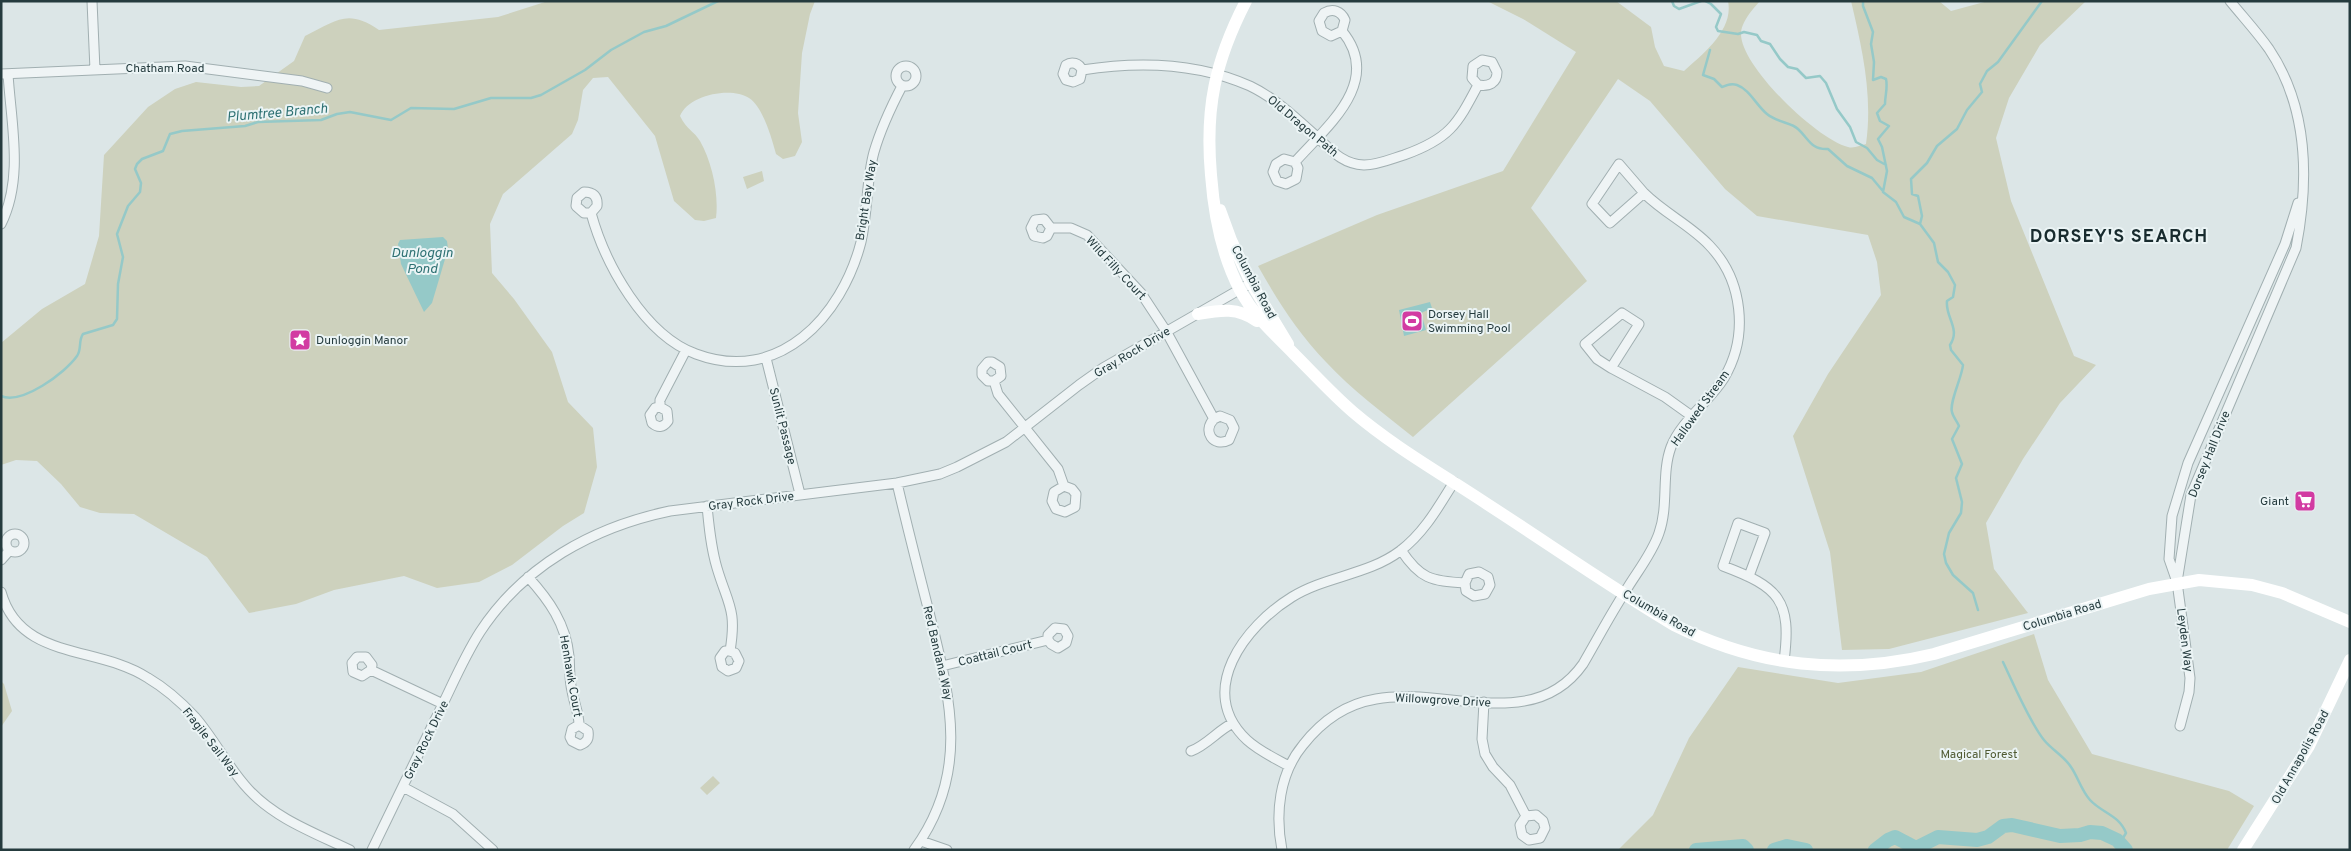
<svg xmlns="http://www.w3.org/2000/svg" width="2351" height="851" viewBox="0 0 2351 851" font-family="Overpass,sans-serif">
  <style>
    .green { fill: #cdd1bd }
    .water { fill: #95c9c8 }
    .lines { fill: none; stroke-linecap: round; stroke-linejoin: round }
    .stream { stroke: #95c9c8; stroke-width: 2.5 }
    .river { stroke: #95c9c8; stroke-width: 14 }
    .street-casing { stroke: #a1afb1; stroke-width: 11 }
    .street { stroke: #eff4f5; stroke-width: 9 }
    .secondary { stroke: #fff; stroke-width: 12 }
    .labels { text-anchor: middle; stroke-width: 4; stroke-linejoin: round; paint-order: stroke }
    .street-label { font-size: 12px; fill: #253b3e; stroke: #ebf4f5 }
    .poi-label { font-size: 12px; fill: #253b3e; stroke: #ebf4f5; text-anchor: start }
    .park-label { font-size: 12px; fill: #4f5a32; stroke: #ebf4f5 }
    .water-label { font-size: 14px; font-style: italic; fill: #2e7173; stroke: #ebf4f5 }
    .district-label { font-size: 18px; font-weight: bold; letter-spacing: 1px; fill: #182b2e; stroke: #ebf4f5 }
  </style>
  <rect width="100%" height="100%" fill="#dce6e7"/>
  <path class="green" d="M 548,1 L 815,1 L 810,14 L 802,53 L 798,113 L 802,142 L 795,156 L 783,159 L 776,154 C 772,139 763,107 749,98 C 731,86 688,95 680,116 C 687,130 694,131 700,141 C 712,162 719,194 716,218 L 704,221 L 695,220 L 674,201 L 655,136 L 608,77 L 593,78 L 583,90 L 578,120 L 572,134 L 503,194 L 490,224 L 492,273 L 514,299 L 552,352 L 568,402 L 593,428 L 597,467 L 584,513 L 563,526 L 512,565 L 479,582 L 437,588 L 404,576 L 334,590 L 296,604 L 249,613 L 207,557 L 134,514 L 100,513 L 80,507 L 61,484 L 37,461 L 16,460 L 1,465 L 1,343 L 42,309 L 85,284 L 99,236 L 104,155 L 148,107 L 175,89 L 196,82 L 241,87 L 259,86 L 294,61 L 305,36 C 336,21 347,8 379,30 L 498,17 Z
    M 1487,1 L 1616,1 L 1651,27 L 1655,47 L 1664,66 L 1684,71 C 1703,54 1734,30 1728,1 L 1760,1 C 1753,9 1741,22 1741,34 C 1741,67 1818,140 1848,147 C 1854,149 1861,145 1866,144 C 1873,95 1862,48 1851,1 L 1939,1 L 1951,11 L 1988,1 L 2086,1 L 2040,45 L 2009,98 L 1996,138 L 2011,201 L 2074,356 L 2096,365 L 2060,403 L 2023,459 L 1986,523 L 1994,569 L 2028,613 L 1889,649 L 1842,650 L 1830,552 L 1793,436 L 1828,374 L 1881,295 L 1877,262 L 1868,235 L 1757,216 L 1725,189 L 1650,101 L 1618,79 L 1531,208 L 1587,281 L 1413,437 C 1383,413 1352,390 1326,362 C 1298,333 1277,300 1258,266 L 1377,215 L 1503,171 L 1576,52 L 1523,19 Z
    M 762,171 L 764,181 L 747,189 L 743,177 Z
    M 2034,634 L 2048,680 L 2092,754 L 2229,791 L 2254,806 L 2227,850 L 1618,850 L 1653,815 L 1689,738 L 1738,667 L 1838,683 L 1921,672 Z
    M 1,681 L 4,684 L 12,711 L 1,727 Z
    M 713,776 L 720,783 L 707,795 L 700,788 Z"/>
  <path class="water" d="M 443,237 L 447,241 L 448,249 L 432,303 L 424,312 L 401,264 L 398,244 L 400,240 Z
    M 1430,302 L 1432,308 L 1421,313 L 1426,330 L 1404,336 L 1399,310 Z"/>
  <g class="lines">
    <path class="stream" d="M 1672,1 L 1674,6 L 1679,9 L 1701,1
      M 1705,1 L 1711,4 L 1721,14 L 1716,27 L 1718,31 L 1738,34 L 1744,32 L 1757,35 L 1761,41 L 1770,44 L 1780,59 L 1788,67 L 1797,69 L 1806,78 L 1820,76 L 1826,83 L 1837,109 L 1850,127 L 1856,142 L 1867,148 L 1877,160 L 1886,165
      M 1863,1 L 1863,6 L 1873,32 L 1871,44 L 1874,62 L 1873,80 L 1881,77 L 1886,79 C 1888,88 1885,95 1885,104 L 1877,113 L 1880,121 L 1889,126 L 1878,139 L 1882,147 L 1887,171 L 1883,192 L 1896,202 L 1904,217 L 1920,224 L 1934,243 L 1938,262 L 1948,272 L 1955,285 L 1953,297 L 1947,301 C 1945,317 1961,329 1950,345 L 1951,350 L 1963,365 C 1962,377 1949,403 1952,412 C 1953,417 1957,421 1959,426 L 1952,439 L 1962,464 L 1956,478 L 1962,502 L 1961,513 L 1949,533 L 1944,554 L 1946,563 L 1953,575 L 1973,593 L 1978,610
      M 1710,50 L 1703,75 L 1714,79 L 1722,87 C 1727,85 1731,83 1737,85 C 1749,89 1757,106 1767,114 C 1778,123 1791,122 1798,129 C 1809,139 1811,150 1828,149 L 1847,166 L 1872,178 L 1882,190
      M 1920,224 L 1922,216 L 1918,196 L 1912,194 L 1911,179 L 1927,163 L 1937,146 L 1957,129 L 1967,110 L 1982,92 L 1980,84 L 1987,71 L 1998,62 L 2042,1
      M 1,396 C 22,405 65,373 77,356 C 82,349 78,341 83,334 L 113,325 L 117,319 L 118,284 L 123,257 L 117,234 L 128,206 L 140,192 L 141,183 L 135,169 L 137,164 L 142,159 L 163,151 L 170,134 L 182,131 L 245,126 L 258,122 L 321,120 L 337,114 L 350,112 L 391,120 L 411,108 L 454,109 L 491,98 L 531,98 L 541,95 L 585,70 L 611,50 L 644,32 L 666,26 L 718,1
      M 2003,662 C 2013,683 2030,723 2044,740 C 2052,750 2064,756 2071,767 C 2078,777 2081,790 2090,800 C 2102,813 2119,815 2126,833 L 2120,843"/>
    <path class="river" d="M 1696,850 L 1743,846 L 1747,850
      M 1774,850 L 1787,846 L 1806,850
      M 1875,850 L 1888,840 L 1895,837 L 1916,848 L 1938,837 L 1977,840 L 1988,837 L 2003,826 L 2012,825 L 2060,836 L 2080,835 L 2090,832 L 2102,833 L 2117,840 L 2126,850"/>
    <g class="street-casing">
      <path id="street" d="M 92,1 L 95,70
        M896 76a10 10 0 1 1 20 0a10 10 0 1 1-20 0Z
        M 1082,70 C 1079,63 1072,61 1066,65 L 1063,74 L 1066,80 L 1073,82 L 1080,79 L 1082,70 C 1139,61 1196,62 1250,86 C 1275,98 1296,118 1316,136 C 1331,150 1342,164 1364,165 C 1378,165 1391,159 1404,155 C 1449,139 1457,125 1478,85 C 1489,87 1497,83 1497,72 L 1492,62 L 1482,60 L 1473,66 L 1472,78 L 1478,85
        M 1,74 L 185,66 L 302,81 L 327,88
        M 1295,162 L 1298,168 L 1296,179 L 1286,184 L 1277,181 L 1273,172 L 1276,164 L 1284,159 L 1295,162 C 1326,127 1384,82 1342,31 L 1345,20 C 1341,11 1333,8 1324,13 L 1319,21 L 1322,31 L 1331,36 L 1342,31
        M 1619,164 L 1644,193 L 1610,223 L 1592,204 Z
        M 591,213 L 597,206 C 598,196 593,192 584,192 L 577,198 L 576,206 L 584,213 L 591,213 C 605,264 644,335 696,354 C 779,385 842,316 861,242 C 868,212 866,181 874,152 C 881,128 891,107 902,86
        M 1,224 C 24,178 11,123 8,74
        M 1051,228 L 1047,236 L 1043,238 L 1034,236 L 1031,228 L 1035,220 L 1044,219 L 1051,228 L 1071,228 L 1087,235 L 1141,293 L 1166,331 L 1214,419 C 1202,431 1213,448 1229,440 L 1234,428 L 1230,420 L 1220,416 L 1214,419
        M 766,358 L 800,494
        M 1611,368 L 1639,324 L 1622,313 L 1585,344 L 1597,359 L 1611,368 L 1665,397 L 1693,417
        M 994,381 L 988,381 L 982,375 L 982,369 L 988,362 L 992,362 L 1000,367 L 1001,376 L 994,381 L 998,394 L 1058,469 L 1064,486 L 1072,489 L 1076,494 L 1075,507 L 1065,512 L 1056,509 L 1052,501 L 1054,492 L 1064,486
        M 660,407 L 655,408 L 650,415 L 652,423 C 658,428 663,428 668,421 L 667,411 L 660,407 L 660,400 L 686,350
        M 897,483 C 907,526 918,569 929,612 C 950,697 971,772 914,850
        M 707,506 C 709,527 711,548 717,568 C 728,605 737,609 730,651 L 725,651 L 720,658 L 722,667 L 728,671 L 736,668 L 739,661 L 735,653 L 730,651
        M6 543a9 9 0 1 1 18 0a9 9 0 1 1-18 0Z
        M 1401,550 C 1420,579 1431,581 1465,583 L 1466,591 L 1474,596 L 1485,594 L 1490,585 L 1488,577 L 1479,572 L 1469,574 L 1465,583
        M 1,560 L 9,551
        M 1749,576 L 1765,533 L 1738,523 L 1723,566 C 1779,587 1792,600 1784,661
        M 528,577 C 549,600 566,624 569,656 C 570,667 569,679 572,691 C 574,703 579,713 579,725 L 572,729 L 570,737 L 572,741 L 580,745 C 588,742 589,738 588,731 L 579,725
        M 2177,582 L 2191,495 L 2296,248 C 2309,181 2308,107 2269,49 C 2257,32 2243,17 2230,1
        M 1,592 C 20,661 98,645 148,678 C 165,688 181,702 195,717 C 215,740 228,768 249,790 C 276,819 315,833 350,850
        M 942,666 L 1048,640 L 1051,644 L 1058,648 L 1066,643 L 1068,636 L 1064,629 L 1055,628 L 1048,635 L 1048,640
        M 371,670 L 362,676 L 353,672 L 352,663 L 357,657 L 366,657 L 372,665 L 371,670 L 443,704
        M 1484,702 L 1482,739 L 1485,754 L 1493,767 L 1510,785 L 1526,816 L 1520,825 L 1522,835 L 1529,840 L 1540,838 L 1545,828 L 1543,821 L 1536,815 L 1526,816
        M 2180,726 L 2189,692 L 2190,678 L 2177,582 L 2169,559 L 2172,516 L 2188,463 L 2285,244 L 2298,203
        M 1191,751 C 1207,745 1217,731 1233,723
        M 1289,766 C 1274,758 1259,751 1247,740 C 1195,691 1245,626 1292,597 C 1326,576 1368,575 1400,551 C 1424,533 1439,506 1454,482
        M 403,787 L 453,814 L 493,850
        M 921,841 L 947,850
        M 372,850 C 393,807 414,764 435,720 C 450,691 462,660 480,632 C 523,566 593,527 670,511 L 897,483 L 940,474 L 957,467 L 1006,442 L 1079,385 L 1103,368 L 1251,283
        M 1282,850 C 1275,814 1279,774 1303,745 C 1321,722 1346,704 1376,699 C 1445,686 1534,734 1583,664 C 1597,640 1610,615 1625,592 C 1636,573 1652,554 1659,533 C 1669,505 1661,474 1671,447 C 1681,421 1709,402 1724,378 C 1749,336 1743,280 1709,245 C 1690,225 1664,213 1644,193"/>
    </g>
    <use href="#street" class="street"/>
    <path class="secondary" d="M 1246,1 C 1215,61 1205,108 1211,175 C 1214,215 1221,254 1240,290 C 1256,319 1273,332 1295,355 C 1314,374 1332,394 1353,412 C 1394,447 1442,474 1487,504 C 1549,544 1610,587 1674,625 C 1759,667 1842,676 1934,654 L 2149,589 L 2199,580 L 2252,585 L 2282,593 L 2350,622
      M 1220,210 L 1231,240 L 1251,283 L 1288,344
      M 1198,314 C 1221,310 1237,307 1257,321
      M 2243,850 L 2309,746 L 2350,660"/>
  </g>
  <defs>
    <g id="stadium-square" transform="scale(1.125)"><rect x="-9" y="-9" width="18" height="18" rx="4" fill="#d23ba2" stroke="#ebf4f5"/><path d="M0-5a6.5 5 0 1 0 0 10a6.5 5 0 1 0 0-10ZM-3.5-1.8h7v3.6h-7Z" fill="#fff"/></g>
    <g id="sight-square" transform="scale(1.125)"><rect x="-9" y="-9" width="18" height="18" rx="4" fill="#d23ba2" stroke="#ebf4f5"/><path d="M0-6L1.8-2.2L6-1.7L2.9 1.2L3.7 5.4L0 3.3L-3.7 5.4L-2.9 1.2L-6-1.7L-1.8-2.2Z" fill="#fff"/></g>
    <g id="supermarket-square" transform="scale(1.125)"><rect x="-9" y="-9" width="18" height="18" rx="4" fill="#d23ba2" stroke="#ebf4f5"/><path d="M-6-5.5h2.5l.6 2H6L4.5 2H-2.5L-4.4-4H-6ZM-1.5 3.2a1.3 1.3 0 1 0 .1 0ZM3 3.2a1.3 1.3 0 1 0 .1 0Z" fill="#fff"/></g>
  </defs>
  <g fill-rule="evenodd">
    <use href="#stadium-square" x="1412" y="321"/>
    <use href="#sight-square" x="300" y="340"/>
    <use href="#supermarket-square" x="2305" y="501"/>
  </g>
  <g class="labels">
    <g class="street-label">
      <text x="165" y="72">Chatham Road</text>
      <text transform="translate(1303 126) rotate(40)" y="4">Old Dragon Path</text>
      <text transform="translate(866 200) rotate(-81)" y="4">Bright Bay Way</text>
      <text transform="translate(1116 268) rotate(47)" y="4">Wild Filly Court</text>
      <text transform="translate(1254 282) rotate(62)" y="4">Columbia Road</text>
      <text transform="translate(1132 352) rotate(-31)" y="4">Gray Rock Drive</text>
      <text transform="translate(1700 408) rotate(-54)" y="4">Hallowed Stream</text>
      <text transform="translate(783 426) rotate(76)" y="4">Sunlit Passage</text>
      <text transform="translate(2209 454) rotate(-68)" y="4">Dorsey Hall Drive</text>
      <text transform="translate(751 501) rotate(-7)" y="4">Gray Rock Drive</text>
      <text transform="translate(1659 613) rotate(30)" y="4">Columbia Road</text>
      <text transform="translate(2062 615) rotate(-17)" y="4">Columbia Road</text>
      <text transform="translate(2185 640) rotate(83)" y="4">Leyden Way</text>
      <text transform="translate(938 653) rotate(77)" y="4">Red Bandana Way</text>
      <text transform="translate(995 653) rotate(-14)" y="4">Coattail Court</text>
      <text transform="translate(571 676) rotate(80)" y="4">Henhawk Court</text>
      <text transform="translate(1443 700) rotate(3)" y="4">Willowgrove Drive</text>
      <text transform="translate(426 740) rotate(-64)" y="4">Gray Rock Drive</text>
      <text transform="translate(211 742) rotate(52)" y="4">Fragile Sail Way</text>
      <text transform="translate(2300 757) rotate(-61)" y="4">Old Annapolis Road</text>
    </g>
    <g class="poi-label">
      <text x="1428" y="318">Dorsey Hall<tspan x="1428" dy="14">Swimming Pool</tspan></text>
      <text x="316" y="344">Dunloggin Manor</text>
      <text x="2289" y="505" text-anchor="end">Giant</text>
    </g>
    <g class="park-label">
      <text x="1979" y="758">Magical Forest</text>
    </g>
    <g class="water-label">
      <text transform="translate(277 112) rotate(-5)" y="5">Plumtree Branch</text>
      <text x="422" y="257">Dunloggin<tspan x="422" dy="16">Pond</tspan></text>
    </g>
    <g class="district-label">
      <text x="2119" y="242">DORSEY'S SEARCH</text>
    </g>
  </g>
  <rect width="2351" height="851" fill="none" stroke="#253b3e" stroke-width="5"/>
</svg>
